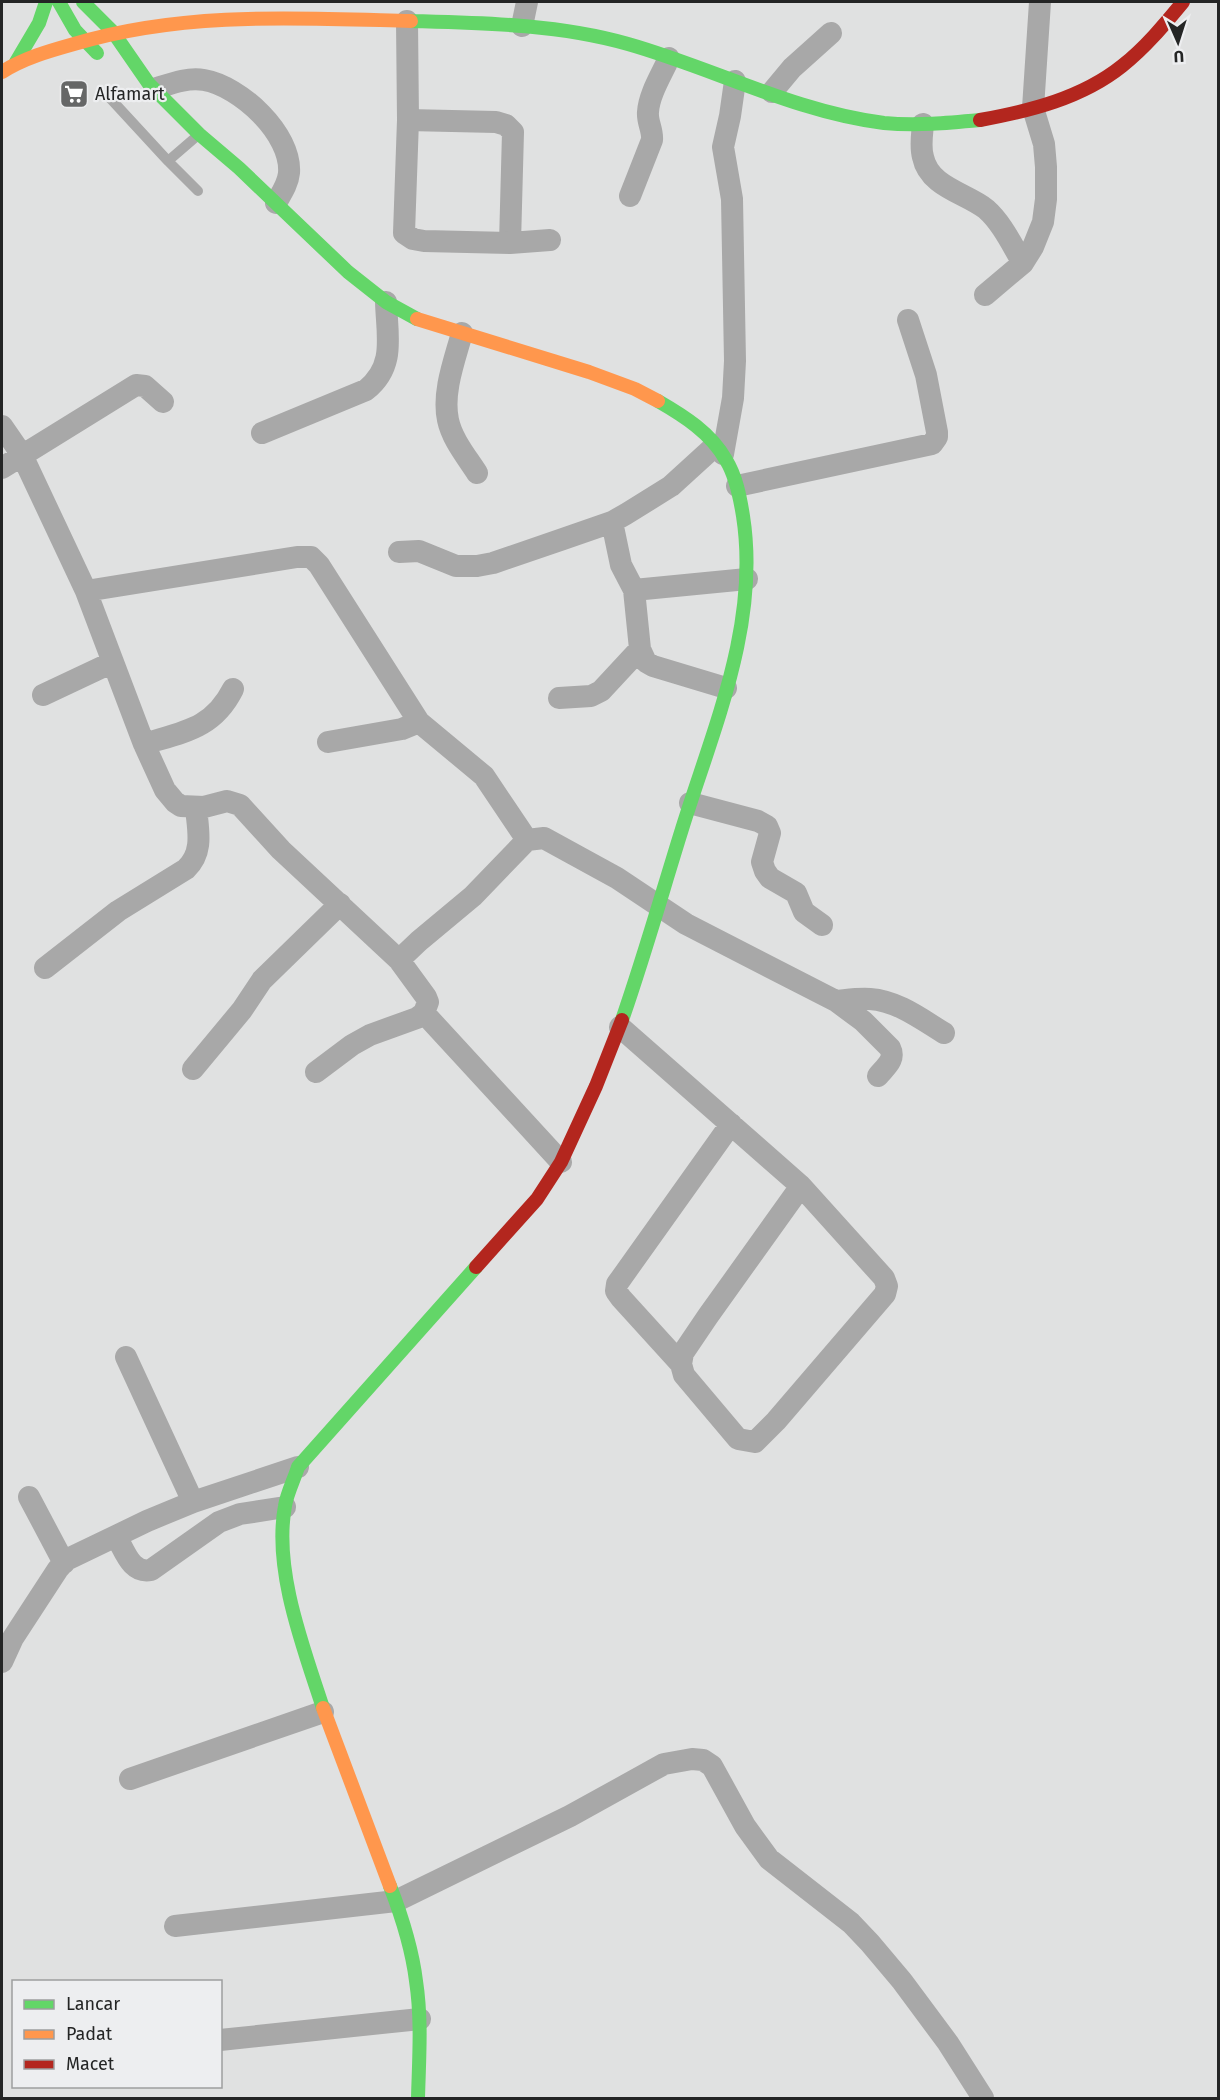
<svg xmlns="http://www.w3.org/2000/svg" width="1220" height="2100" viewBox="0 0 1220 2100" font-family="'Fira Sans',sans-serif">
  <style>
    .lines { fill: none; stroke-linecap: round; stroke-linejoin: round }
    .lane { stroke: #a8a8a8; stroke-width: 10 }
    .street { stroke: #a8a8a8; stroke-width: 22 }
    .fast { stroke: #63d668; stroke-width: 14 }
    .slow { stroke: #ff974d; stroke-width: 14 }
    .jam { stroke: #b3261e; stroke-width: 14 }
    .labels { text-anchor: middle; stroke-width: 4.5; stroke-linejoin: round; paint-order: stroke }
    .poi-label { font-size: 18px; fill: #242525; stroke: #edeef0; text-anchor: start }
  </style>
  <rect width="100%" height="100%" fill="#e0e1e1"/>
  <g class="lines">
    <path class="lane" d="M 109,97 L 168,161
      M 197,136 L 168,161 L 198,191"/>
    <path class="street" d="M 407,21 L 408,120 L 404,233 L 413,239 L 424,241 L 510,243 L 550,240
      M 522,26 L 527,2
      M 154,89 C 170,84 187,77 204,80 C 240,86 292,134 289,173 C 288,184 281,194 276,203
      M 772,92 L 792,68 L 831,33
      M 408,120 L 496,122 L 506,125 L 513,132 L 510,243
      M 923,124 C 922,135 920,147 923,157 C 929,187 966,193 986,209 C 1002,223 1012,245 1023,263
      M 630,196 L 652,140 C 653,130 647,122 648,112 C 649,94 662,74 669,58
      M 985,295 L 1023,263 L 1033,247 L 1043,222 L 1046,199 L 1046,167 L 1044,144 L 1033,108 L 1040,2
      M 462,333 C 455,359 442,392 448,420 C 452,439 466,456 477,473
      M 2,426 L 22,455 L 86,591 L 144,744 L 165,790 L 175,802 L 181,806 L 204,807 L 227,801 L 240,805 L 281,850 L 399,960 L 419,941 L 473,896 L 527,840 L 544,838 L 617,878 L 686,924 L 836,1001 L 863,1021 L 890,1048 C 896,1060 885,1067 878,1076
      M 262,433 L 366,390 C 396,366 387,336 386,302
      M 723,454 L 733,398 L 735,361 L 732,199 L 723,147 L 730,116 L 735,81
      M 2,468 L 136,385 L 145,386 L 163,402
      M 737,486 L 932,444 L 937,437 L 937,432 L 926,375 L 908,320
      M 612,522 L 621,565 L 634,590 L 640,649 L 646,662 L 653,666 L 726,688
      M 399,552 L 419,551 L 456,566 L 477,566 L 493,563 L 563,539 L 612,522 L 626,514 L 671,486 L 716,445
      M 634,590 L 747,579
      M 86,591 L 297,557 L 311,557 L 319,565 L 419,722 L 484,776 L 527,840
      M 43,695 L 113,662
      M 559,698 L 591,696 L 601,691 L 640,649
      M 328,742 L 402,729 L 419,722
      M 144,744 C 183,732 213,729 233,689
      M 690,803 L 758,821 L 767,826 L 770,833 L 762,862 L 765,871 L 770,878 L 796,893 L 804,912 L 822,925
      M 45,968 L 118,911 L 186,869 C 204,852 198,830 196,808
      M 836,1001 C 847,1000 859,998 870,999 C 898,1001 921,1019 944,1033
      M 424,1013 L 561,1162
      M 620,1027 L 801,1186 L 708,1316 L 683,1353 L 681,1364 L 684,1375 L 738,1439 L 755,1442 L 776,1421 L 885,1294 L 887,1286 L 884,1278 L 801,1186
      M 193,1069 L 242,1010 L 262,980 L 340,904
      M 316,1072 L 352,1045 L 370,1035 L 417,1018 L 424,1013 L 428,1002 L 426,997 L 399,960
      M 126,1357 L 193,1502
      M 681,1364 L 621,1298 L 616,1291 L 617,1284 L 731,1124
      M 29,1497 L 64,1563
      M 116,1536 C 125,1551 131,1574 151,1570 L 219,1522 L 240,1514 L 285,1507
      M 2,1662 L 13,1638 L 58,1569 L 66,1560 L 147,1521 L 193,1502 L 298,1467
      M 130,1779 L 323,1712
      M 175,1926 L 396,1901 L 570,1816 L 664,1764 L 692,1759 L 703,1760 L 712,1766 L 745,1826 L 769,1859 L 851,1923 L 870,1943 L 902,1981 L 948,2043 L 983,2098
      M 220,2040 L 420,2019"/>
    <path class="fast" d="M 59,2 L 75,30 L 97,53
      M 83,2 L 113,32 L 149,84 L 199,134 L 239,168 L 348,272 L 386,302 L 417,319
      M 411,21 C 483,23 558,24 628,44 C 713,68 795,112 884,123 C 916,126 948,123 980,120
      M 16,62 L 39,23 L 46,2
      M 622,1020 C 644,957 662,893 682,829 C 713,729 760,624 743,516 C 740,497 736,476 726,460 C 711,433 684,416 658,401
      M 323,1708 C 304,1649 273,1570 285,1506 C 287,1493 294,1480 298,1467 L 476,1267
      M 390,1886 C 402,1917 412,1948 416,1981 C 422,2020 419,2059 418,2098"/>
    <path class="slow" d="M 2,72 C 24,58 49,51 74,44 C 183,11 298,18 411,21
      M 417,319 L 589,372 L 635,389 L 658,401
      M 323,1708 L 390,1886"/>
    <path class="jam" d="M 980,120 C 1030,111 1082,98 1122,66 C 1145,48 1164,25 1183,2
      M 476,1267 L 537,1199 L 561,1162 L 596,1086 L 622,1020"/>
  </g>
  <defs>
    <g id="supermarket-square" transform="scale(1.5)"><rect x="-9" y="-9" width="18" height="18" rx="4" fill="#666767" stroke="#edeef0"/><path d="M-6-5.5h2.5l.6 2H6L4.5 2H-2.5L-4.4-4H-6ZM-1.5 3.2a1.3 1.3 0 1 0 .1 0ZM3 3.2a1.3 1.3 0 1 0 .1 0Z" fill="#fff"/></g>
  </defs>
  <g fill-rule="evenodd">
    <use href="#supermarket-square" x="74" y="94"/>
  </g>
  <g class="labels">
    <g class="poi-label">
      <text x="95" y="100">Alfamart</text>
    </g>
  </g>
  <rect width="1220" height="2100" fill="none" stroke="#242525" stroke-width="6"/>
  <rect x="12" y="1980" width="210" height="108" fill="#edeef0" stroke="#9d9e9f" stroke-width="1.5"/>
  <rect x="24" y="2000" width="30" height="9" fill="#63d668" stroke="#9d9e9f" stroke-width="1.5"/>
  <text x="66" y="2010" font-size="18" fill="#242525">Lancar</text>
  <rect x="24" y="2030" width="30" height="9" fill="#ff974d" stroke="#9d9e9f" stroke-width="1.5"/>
  <text x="66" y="2040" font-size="18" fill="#242525">Padat</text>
  <rect x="24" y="2060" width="30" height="9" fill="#b3261e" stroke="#9d9e9f" stroke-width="1.5"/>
  <text x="66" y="2070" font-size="18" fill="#242525">Macet</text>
  <g transform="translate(1178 42) rotate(177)" stroke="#edeef0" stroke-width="4.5" paint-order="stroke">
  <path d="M0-4.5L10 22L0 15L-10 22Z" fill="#242525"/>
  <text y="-9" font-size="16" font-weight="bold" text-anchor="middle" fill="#242525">U</text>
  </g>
</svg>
